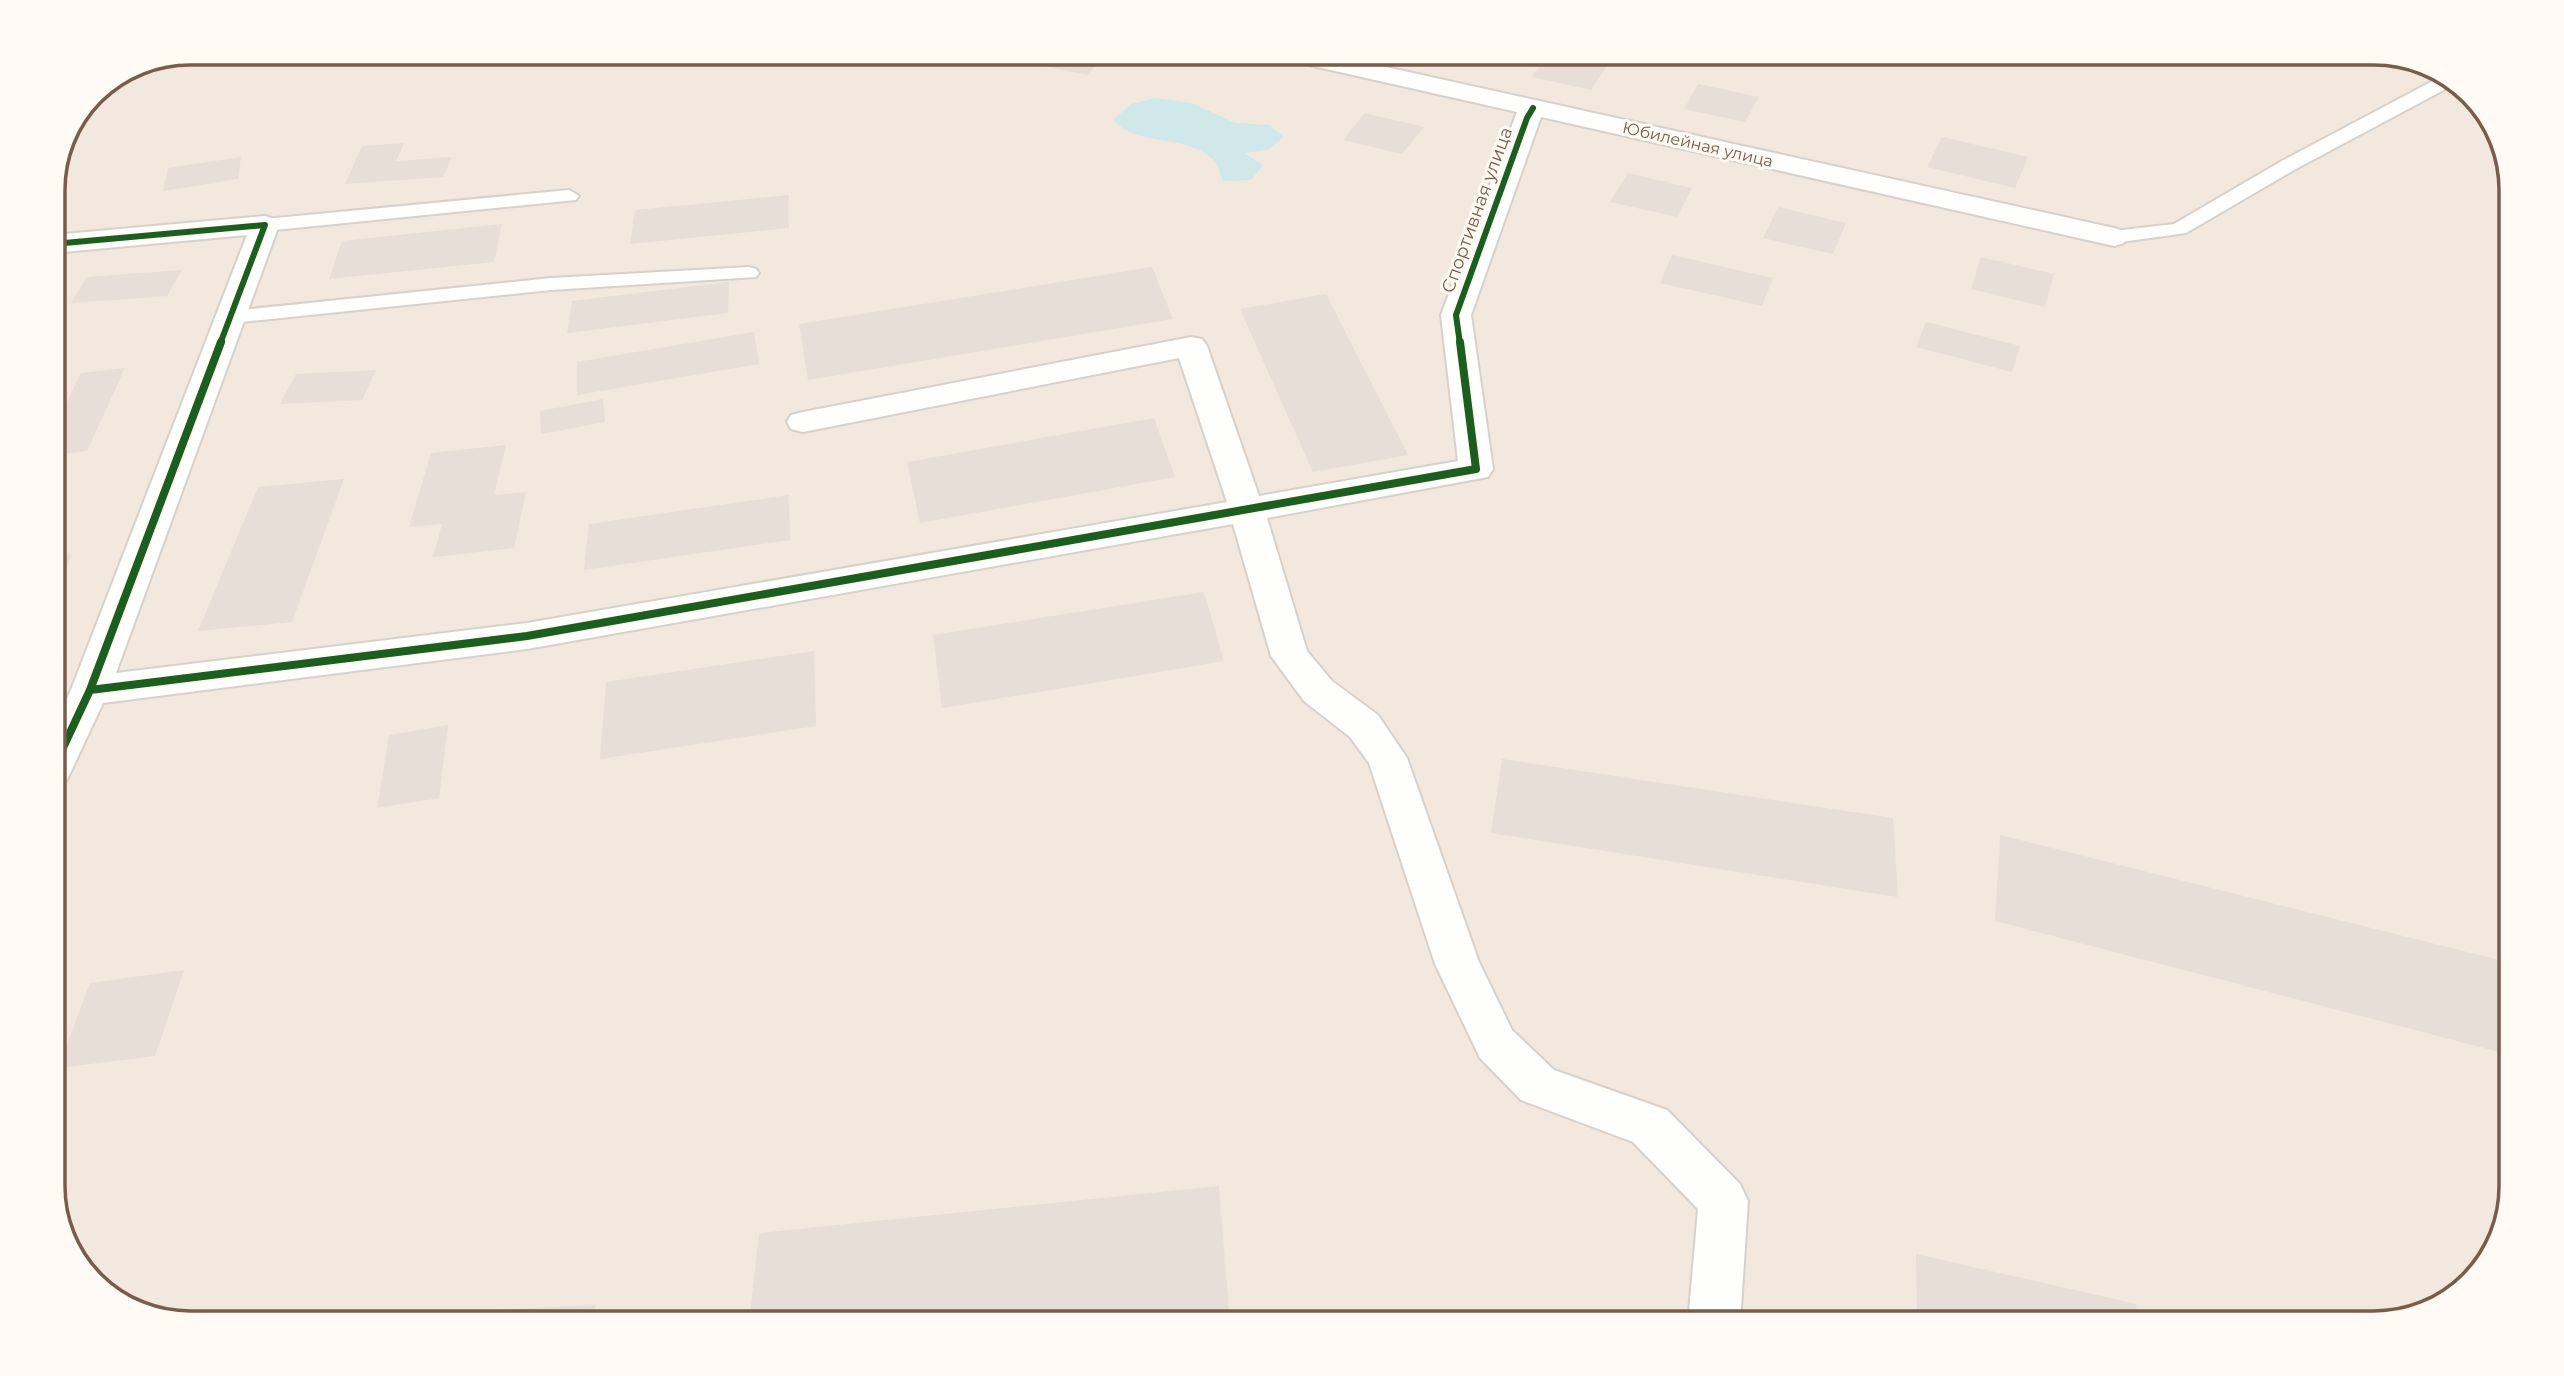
<svg xmlns="http://www.w3.org/2000/svg" width="2564" height="1376" viewBox="0 0 2564 1376" font-family="Montserrat,sans-serif">
  <style>
    .residential { fill: #f2e8de }
    .water { fill: #d0e8ea }
    .building { fill: #e6ded7 }
    .lines { fill: none; stroke-linecap: round; stroke-linejoin: round }
    .service-casing { stroke: #d7d1cb; stroke-width: 4 }
    .minor-casing { stroke: #d7d1cb; stroke-width: 4 }
    .service { fill: #fefefd; fill-rule: evenodd }
    .minor { fill: #fefefd; fill-rule: evenodd }
    .cycleway-far1-casing { stroke: #fffaf3; stroke-width: 10 }
    .cycleway-casing { stroke: #fffaf3; stroke-width: 12 }
    .cycleway-far1 { stroke: #1b5e20; stroke-width: 6 }
    .cycleway { stroke: #1b5e20; stroke-width: 8 }
    .labels { text-anchor: middle; stroke-width: 6; stroke-linejoin: round; paint-order: stroke }
    .far-street-label { font-size: 16px; fill: #7a5c4d; stroke: #fffaf3 }
    .street-label { font-size: 18px; fill: #7a5c4d; stroke: #fffaf3 }
    .rim { fill: none; stroke: #7a5c4d; stroke-width: 3.5 }
  </style>
  <rect width="100%" height="100%" fill="#f9f5f0"/>
  <path class="residential" d="M 189,52 L 2375,52 L 2436,67 L 2489,114 L 2511,181 L 2511,1187 L 2497,1248 L 2450,1301 L 2375,1323 L 189,1323 L 128,1309 L 76,1263 L 53,1196 L 53,181 L 66,129 L 93,92 L 137,63 Z"/>
  <path class="water" d="M 1156,98 L 1192,103 L 1235,123 L 1270,125 L 1284,137 L 1267,150 L 1244,153 L 1263,165 L 1251,180 L 1223,181 C 1220,175 1219,166 1214,161 C 1188,132 1139,149 1113,120 L 1131,104 Z"/>
  <path class="building" d="M 1045,52 L 1110,52 L 1087,75 L 1033,64 Z
    M 1408,52 L 1442,52 L 1436,60 Z
    M 1550,53 L 1607,66 L 1591,90 L 1532,77 Z
    M 1698,84 L 1759,97 L 1745,122 L 1684,109 Z
    M 1365,113 L 1424,127 L 1402,154 L 1343,140 Z
    M 1942,137 L 2028,157 L 2015,188 L 1927,167 Z
    M 404,143 L 396,161 L 452,157 L 443,177 L 345,184 L 362,146 Z
    M 241,157 L 238,179 L 163,191 L 168,168 Z
    M 1628,173 L 1692,188 L 1677,217 L 1610,202 Z
    M 789,195 L 789,228 L 630,244 L 635,210 Z
    M 1778,207 L 1846,223 L 1833,254 L 1763,238 Z
    M 502,224 L 494,262 L 329,279 L 342,241 Z
    M 1672,255 L 1773,278 L 1762,306 L 1660,283 Z
    M 1981,257 L 2054,274 L 2045,307 L 1971,289 Z
    M 1152,267 L 1173,319 L 808,380 L 799,324 Z
    M 182,270 L 167,296 L 71,303 L 87,277 Z
    M 729,282 L 728,313 L 567,333 L 572,301 Z
    M 1326,294 L 1408,455 L 1313,472 L 1240,309 Z
    M 1926,322 L 2020,346 L 2012,372 L 1916,347 Z
    M 754,332 L 759,364 L 577,395 L 577,362 Z
    M 125,368 L 87,451 L 53,455 L 53,431 L 81,373 Z
    M 376,370 L 362,400 L 280,404 L 296,374 Z
    M 603,399 L 605,422 L 541,434 L 540,411 Z
    M 1154,418 L 1175,477 L 920,523 L 907,462 Z
    M 506,445 L 494,495 L 526,492 L 514,548 L 433,557 L 442,524 L 409,527 L 431,453 Z
    M 344,479 L 292,622 L 198,631 L 258,487 Z
    M 789,495 L 790,540 L 584,570 L 589,524 Z
    M 72,554 L 56,593 L 53,593 L 53,557 Z
    M 1204,592 L 1224,661 L 942,708 L 933,635 Z
    M 814,651 L 816,726 L 600,759 L 606,682 Z
    M 448,725 L 439,798 L 377,808 L 389,735 Z
    M 1502,759 L 1893,818 L 1898,897 L 1491,833 Z
    M 2000,835 L 2511,963 L 2511,1055 L 1995,921 Z
    M 184,970 L 155,1056 L 58,1068 L 90,983 Z
    M 1219,1186 L 1230,1323 L 749,1323 L 759,1233 Z
    M 1916,1254 L 2136,1304 L 2138,1323 L 1917,1323 Z
    M 596,1305 L 592,1323 L 279,1323 L 279,1321 Z"/>
  <g class="lines">
    <g class="service-casing">
      <path id="service" d="M 2444,75 L 2455,84 L 2294,170 L 2186,233 L 2114,243 L 2104,237 L 2114,231 L 2174,224 L 2280,162 Z
        M 569,190 L 579,196 L 576,200 L 265,231 L 255,225 L 265,219 Z
        M 749,267 L 756,269 L 759,273 L 756,277 L 551,290 L 231,323 L 224,321 L 221,317 L 224,313 L 231,311 L 551,278 Z"/>
    </g>
    <g class="minor-casing">
      <path id="minor" d="M 1270,52 L 1318,52 L 2114,228 L 2124,231 L 2128,237 L 2124,243 L 2114,246 L 1541,117 L 1471,315 L 1493,469 L 1488,477 L 1267,518 L 1307,651 L 1332,681 L 1378,715 L 1407,758 L 1479,962 L 1512,1030 L 1554,1070 L 1667,1110 L 1740,1184 L 1748,1201 L 1740,1323 L 1688,1323 L 1698,1209 L 1633,1142 L 1521,1100 L 1480,1058 L 1435,964 L 1369,763 L 1350,737 L 1304,701 L 1271,656 L 1233,524 L 527,649 L 103,703 L 67,780 L 53,785 L 53,727 L 71,690 L 247,235 L 53,253 L 53,235 L 265,216 L 275,219 L 279,225 L 116,673 L 527,623 L 1227,502 L 1179,358 L 803,432 L 791,429 L 787,422 L 791,415 L 803,412 L 1191,337 L 1202,339 L 1207,346 L 1259,496 L 1458,461 L 1441,315 L 1517,112 L 1282,59 L 1273,57 Z"/>
    </g>
    <use href="#service" class="service"/>
    <use href="#minor" class="minor"/>
    <g class="cycleway-far1-casing">
      <path id="cycleway-far1" d="M 53,244 L 265,225 L 220,344
        M 1460,344 L 1456,315 L 1527,118 L 1533,108"/>
    </g>
    <g class="cycleway-casing">
      <path id="cycleway" d="M 90,690 L 527,636 L 1476,469 L 1460,342
        M 53,769 L 90,690 L 221,342"/>
    </g>
    <use href="#cycleway-far1" class="cycleway-far1"/>
    <use href="#cycleway" class="cycleway"/>
  </g>
  <g class="labels">
    <g class="far-street-label">
      <text transform="translate(1698 144) rotate(13)" y="6">Юбилейная улица</text>
    </g>
    <g class="street-label">
      <text transform="translate(1477 210) rotate(-70)" y="6">Спортивная улица</text>
    </g>
  </g>
  <path d="M0 0H2564V1376H0ZM190 65H2374A125 125 0 0 1 2499 190V1186A125 125 0 0 1 2374 1311H190A125 125 0 0 1 65 1186V190A125 125 0 0 1 190 65Z" fill="#fffaf3" fill-rule="evenodd"/>
  <path class="rim" d="M190 65H2374A125 125 0 0 1 2499 190V1186A125 125 0 0 1 2374 1311H190A125 125 0 0 1 65 1186V190A125 125 0 0 1 190 65Z"/>
</svg>
